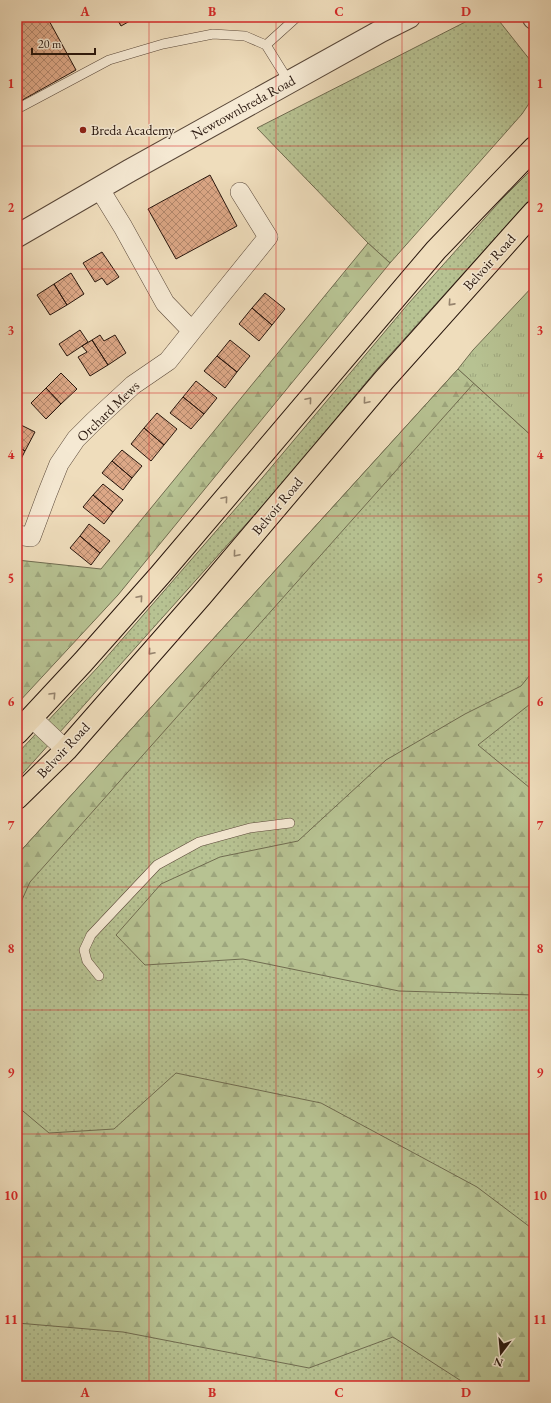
<svg xmlns="http://www.w3.org/2000/svg" width="551" height="1403" viewBox="0 0 551 1403" font-family="'EB Garamond',serif">
  <style>
    .grass { fill: url(#grass-dots); stroke: #706c50 }
    .forest { fill: url(#forest-firs); stroke: #706c50 }
    .park { fill: url(#park-tufts); stroke: #706c50 }
    .building { fill: url(#building-cross-hatch); stroke: #28160d }
    .lines { fill: none; stroke-linecap: round; stroke-linejoin: round }
    .service-casing { stroke: #5a4839; stroke-width: 10 }
    .minor-casing { stroke: #5a4839; stroke-width: 20 }
    .tertiary-casing { stroke: #5a4839; stroke-width: 24 }
    .trunk-casing { stroke: #28160d; stroke-width: 24 }
    .service { stroke: #f5e9d3; stroke-width: 9 }
    .minor { stroke: #f5e9d3; stroke-width: 19 }
    .tertiary { stroke: #f5e9d3; stroke-width: 22 }
    .trunk { stroke: #efddbc; stroke-width: 22 }
    .oneway { stroke: #95836d }
    .grid { fill: none; stroke: #d62828; stroke-width: 1; stroke-opacity: 0.55 }
    .poi-dot { fill: #8f2418; stroke: #f5e9d3; stroke-width: 1.5 }
    .labels { text-anchor: middle; stroke-width: 3; stroke-linejoin: round; paint-order: stroke }
    .street-label { font-size: 14px; fill: #28160d; stroke: #f5e9d3 }
    .poi-label { font-size: 14px; fill: #28160d; stroke: #f5e9d3; text-anchor: start }
    .neatline { fill: none; stroke: #d62828; stroke-width: 1.5 }
    .grid-label { font-size: 13px; text-anchor: middle; font-weight: bold; fill: #d62828 }
  </style>
  <defs>
    <pattern id="grass-dots" width="8" height="8" patternUnits="userSpaceOnUse"><rect width="8" height="8" fill="#b7c292"/><path d="M2 2h.1M6 6h.1" fill="none" stroke="#9da67d" stroke-width="1.8" stroke-linecap="round"/></pattern>
    <pattern id="forest-firs" width="22" height="20" patternUnits="userSpaceOnUse"><rect width="22" height="20" fill="#b7c292"/><path d="M5 1l3.5 6h-7zM16 11l3.5 6h-7z" fill="#9da67d"/></pattern>
    <pattern id="park-tufts" width="24" height="20" patternUnits="userSpaceOnUse"><rect width="24" height="20" fill="#b7c292"/><path d="M3 7l-1-3M5 7V3M7 7l1-3M15 17l-1-3M17 17v-4M19 17l1-3" fill="none" stroke="#9da67d"/></pattern>
    <pattern id="building-cross-hatch" width="8" height="8" patternUnits="userSpaceOnUse"><rect width="8" height="8" fill="#dda887"/><path d="M0 0l8 8M0 8l8-8" fill="none" stroke="#b3886d"/></pattern>
  </defs>
  <rect width="100%" height="100%" fill="#efddbc"/>
  <filter id="stains"><feTurbulence type="fractalNoise" baseFrequency=".005" numOctaves="4"/><feColorMatrix values="0 0 0 0 .2 0 0 0 0 .09 0 0 0 0 .02 0 0 0 .5 -.17"/></filter>
  <radialGradient id="worn" r=".72"><stop offset=".6" stop-color="#630" stop-opacity="0"/><stop offset="1" stop-color="#630" stop-opacity=".3"/></radialGradient>
  <path class="grass" d="M 475,17 L 496,17 L 534,65 L 534,96 L 522,114 L 390,263 L 368,243 L 257,128 Z
    M 534,167 L 534,195 L 378,368 L 282,484 L 17,780 L 17,754 L 98,667 L 263,477 L 408,304 L 502,199 Z
    M 458,369 L 534,438 L 534,1386 L 17,1386 L 17,855 Z"/>
  <path class="forest" d="M 368,243 L 390,263 L 118,595 L 17,704 L 17,560 L 101,569 Z
    M 458,369 L 474,383 L 30,882 L 17,911 L 17,855 Z
    M 534,670 L 534,701 L 478,745 L 530,788 L 534,790 L 534,995 L 399,991 L 243,959 L 145,965 L 116,935 L 161,884 L 220,857 L 298,841 L 386,760 L 465,714 L 521,686 Z
    M 176,1073 L 321,1103 L 477,1187 L 534,1230 L 534,1386 L 469,1386 L 393,1337 L 309,1368 L 123,1332 L 17,1323 L 17,1106 L 49,1133 L 114,1129 Z"/>
  <path class="park" d="M 534,285 L 534,438 L 458,369 L 473,350 Z"/>
  <path class="building" d="M 17,17 L 47,17 L 76,70 L 17,103 Z
    M 116,17 L 137,17 L 121,26 Z
    M 210,175 L 237,226 L 176,259 L 148,209 Z
    M 102,252 L 119,277 L 107,285 L 102,278 L 95,282 L 83,263 Z
    M 71,273 L 84,294 L 67,305 L 54,284 Z
    M 54,284 L 67,305 L 50,315 L 37,295 Z
    M 265,293 L 285,309 L 272,325 L 252,308 Z
    M 252,308 L 272,325 L 259,341 L 239,324 Z
    M 80,330 L 88,342 L 67,356 L 59,344 Z
    M 100,335 L 104,341 L 115,335 L 126,353 L 108,365 L 92,340 Z
    M 92,340 L 108,365 L 90,376 L 78,357 L 87,352 L 82,346 Z
    M 230,340 L 250,356 L 237,372 L 217,356 Z
    M 217,356 L 237,372 L 225,388 L 204,371 Z
    M 61,373 L 77,389 L 61,404 L 46,388 Z
    M 196,381 L 217,398 L 204,414 L 183,397 Z
    M 46,388 L 61,404 L 46,419 L 31,403 Z
    M 183,397 L 204,414 L 191,429 L 170,413 Z
    M 157,413 L 177,429 L 164,445 L 144,428 Z
    M 17,423 L 35,432 L 25,451 L 17,446 Z
    M 144,428 L 164,445 L 151,461 L 131,444 Z
    M 17,446 L 25,451 L 17,467 Z
    M 122,450 L 142,466 L 132,478 L 112,461 Z
    M 112,461 L 132,478 L 123,490 L 102,473 Z
    M 103,484 L 123,500 L 113,512 L 93,495 Z
    M 93,495 L 113,512 L 104,524 L 83,507 Z
    M 89,524 L 110,541 L 100,553 L 80,536 Z
    M 80,536 L 100,553 L 91,565 L 70,548 Z"/>
  <g class="lines">
    <g class="service-casing">
      <path id="service" d="M 266,45 L 297,17
        M 17,109 L 109,60 L 163,44 L 213,34 L 245,36 L 266,45 L 289,82
        M 99,976 L 87,961 L 84,950 L 91,935 L 157,865 L 199,842 L 250,828 L 290,823"/>
    </g>
    <g class="minor-casing">
      <path id="minor" d="M 192,331 L 268,237 L 240,192
        M 17,535 L 31,537 L 47,494 L 59,464 L 76,439 L 94,421 L 133,385 L 168,361 L 192,331 L 165,303 L 123,227 L 99,188
        M 32,718 L 66,750"/>
    </g>
    <g class="tertiary-casing">
      <path id="tertiary" d="M 534,17 L 534,18
        M 17,236 L 129,171 L 381,31 L 409,17"/>
    </g>
    <g class="trunk-casing">
      <path id="trunk" d="M 17,733 L 83,662 L 160,575 L 436,250 L 534,148
        M 17,798 L 66,750 L 201,596 L 384,380 L 534,212"/>
    </g>
    <use href="#service" class="service"/>
    <use href="#minor" class="minor"/>
    <use href="#tertiary" class="tertiary"/>
    <use href="#trunk" class="trunk"/>
  </g>
  <defs><path id="oneway-chevron" d="M-2-3.5L2.5 0L-2 3.5" fill="none" stroke-width="1.6" stroke-linecap="round" stroke-linejoin="round"/></defs>
  <g class="oneway">
    <use href="#oneway-chevron" transform="translate(451 303) rotate(132)"/>
    <use href="#oneway-chevron" transform="translate(309 400) rotate(-50)"/>
    <use href="#oneway-chevron" transform="translate(366 401) rotate(130)"/>
    <use href="#oneway-chevron" transform="translate(225 499) rotate(-50)"/>
    <use href="#oneway-chevron" transform="translate(236 554) rotate(130)"/>
    <use href="#oneway-chevron" transform="translate(140 598) rotate(-49)"/>
    <use href="#oneway-chevron" transform="translate(151 652) rotate(131)"/>
    <use href="#oneway-chevron" transform="translate(53 695) rotate(-47)"/>
  </g>
  <path class="grid" d="M 149,17 L 149,1386M 276,17 L 276,1386M 402,17 L 402,1386M 17,146 L 534,146M 17,269 L 534,269M 17,393 L 534,393M 17,516 L 534,516M 17,640 L 534,640M 17,763 L 534,763M 17,887 L 534,887M 17,1010 L 534,1010M 17,1134 L 534,1134M 17,1257 L 534,1257"/>
  <circle class="poi-dot" cx="83" cy="130" r="4"/>
  <g class="labels">
    <g class="street-label">
      <text transform="translate(243 107) rotate(-29)" y="5">Newtownbreda Road</text>
      <text transform="translate(489 262) rotate(-48)" y="5">Belvoir Road</text>
      <text transform="translate(108 411) rotate(-44)" y="5">Orchard Mews</text>
      <text transform="translate(277 506) rotate(-50)" y="5">Belvoir Road</text>
      <text transform="translate(63 750) rotate(-47)" y="5">Belvoir Road</text>
    </g>
    <g class="poi-label">
      <text x="91" y="135">Breda Academy</text>
    </g>
  </g>
  <rect width="551" height="1403" fill="none" stroke="#efddbc" stroke-width="44"/>
  <g transform="translate(501 1353) rotate(196)" stroke="#f5e9d3" stroke-width="3" paint-order="stroke">
  <path d="M0-3L7 15L0 10L-7 15Z" fill="#28160d"/>
  <text y="-6" font-size="11" font-weight="bold" text-anchor="middle" fill="#28160d">N</text>
  </g>
  <path d="M32 48v6h63v-6" fill="none" stroke="#28160d" stroke-width="2"/>
  <text x="38" y="48" font-size="12" fill="#28160d" stroke="#f5e9d3" stroke-width="3" paint-order="stroke">20 m</text>
  <rect x="22" y="22" width="507" height="1359" class="neatline"/>
  <g class="grid-label">
    <text x="85" y="16">A</text>
    <text x="212" y="16">B</text>
    <text x="339" y="16">C</text>
    <text x="466" y="16">D</text>
    <text x="11" y="88">1</text>
    <text x="540" y="88">1</text>
    <text x="11" y="212">2</text>
    <text x="540" y="212">2</text>
    <text x="11" y="335">3</text>
    <text x="540" y="335">3</text>
    <text x="11" y="459">4</text>
    <text x="540" y="459">4</text>
    <text x="11" y="583">5</text>
    <text x="540" y="583">5</text>
    <text x="11" y="706">6</text>
    <text x="540" y="706">6</text>
    <text x="11" y="830">7</text>
    <text x="540" y="830">7</text>
    <text x="11" y="953">8</text>
    <text x="540" y="953">8</text>
    <text x="11" y="1077">9</text>
    <text x="540" y="1077">9</text>
    <text x="11" y="1200">10</text>
    <text x="540" y="1200">10</text>
    <text x="11" y="1324">11</text>
    <text x="540" y="1324">11</text>
    <text x="85" y="1397">A</text>
    <text x="212" y="1397">B</text>
    <text x="339" y="1397">C</text>
    <text x="466" y="1397">D</text>
  </g>
  <rect width="100%" height="100%" filter="url(#stains)"/>
  <rect width="100%" height="100%" fill="url(#worn)"/>
</svg>
